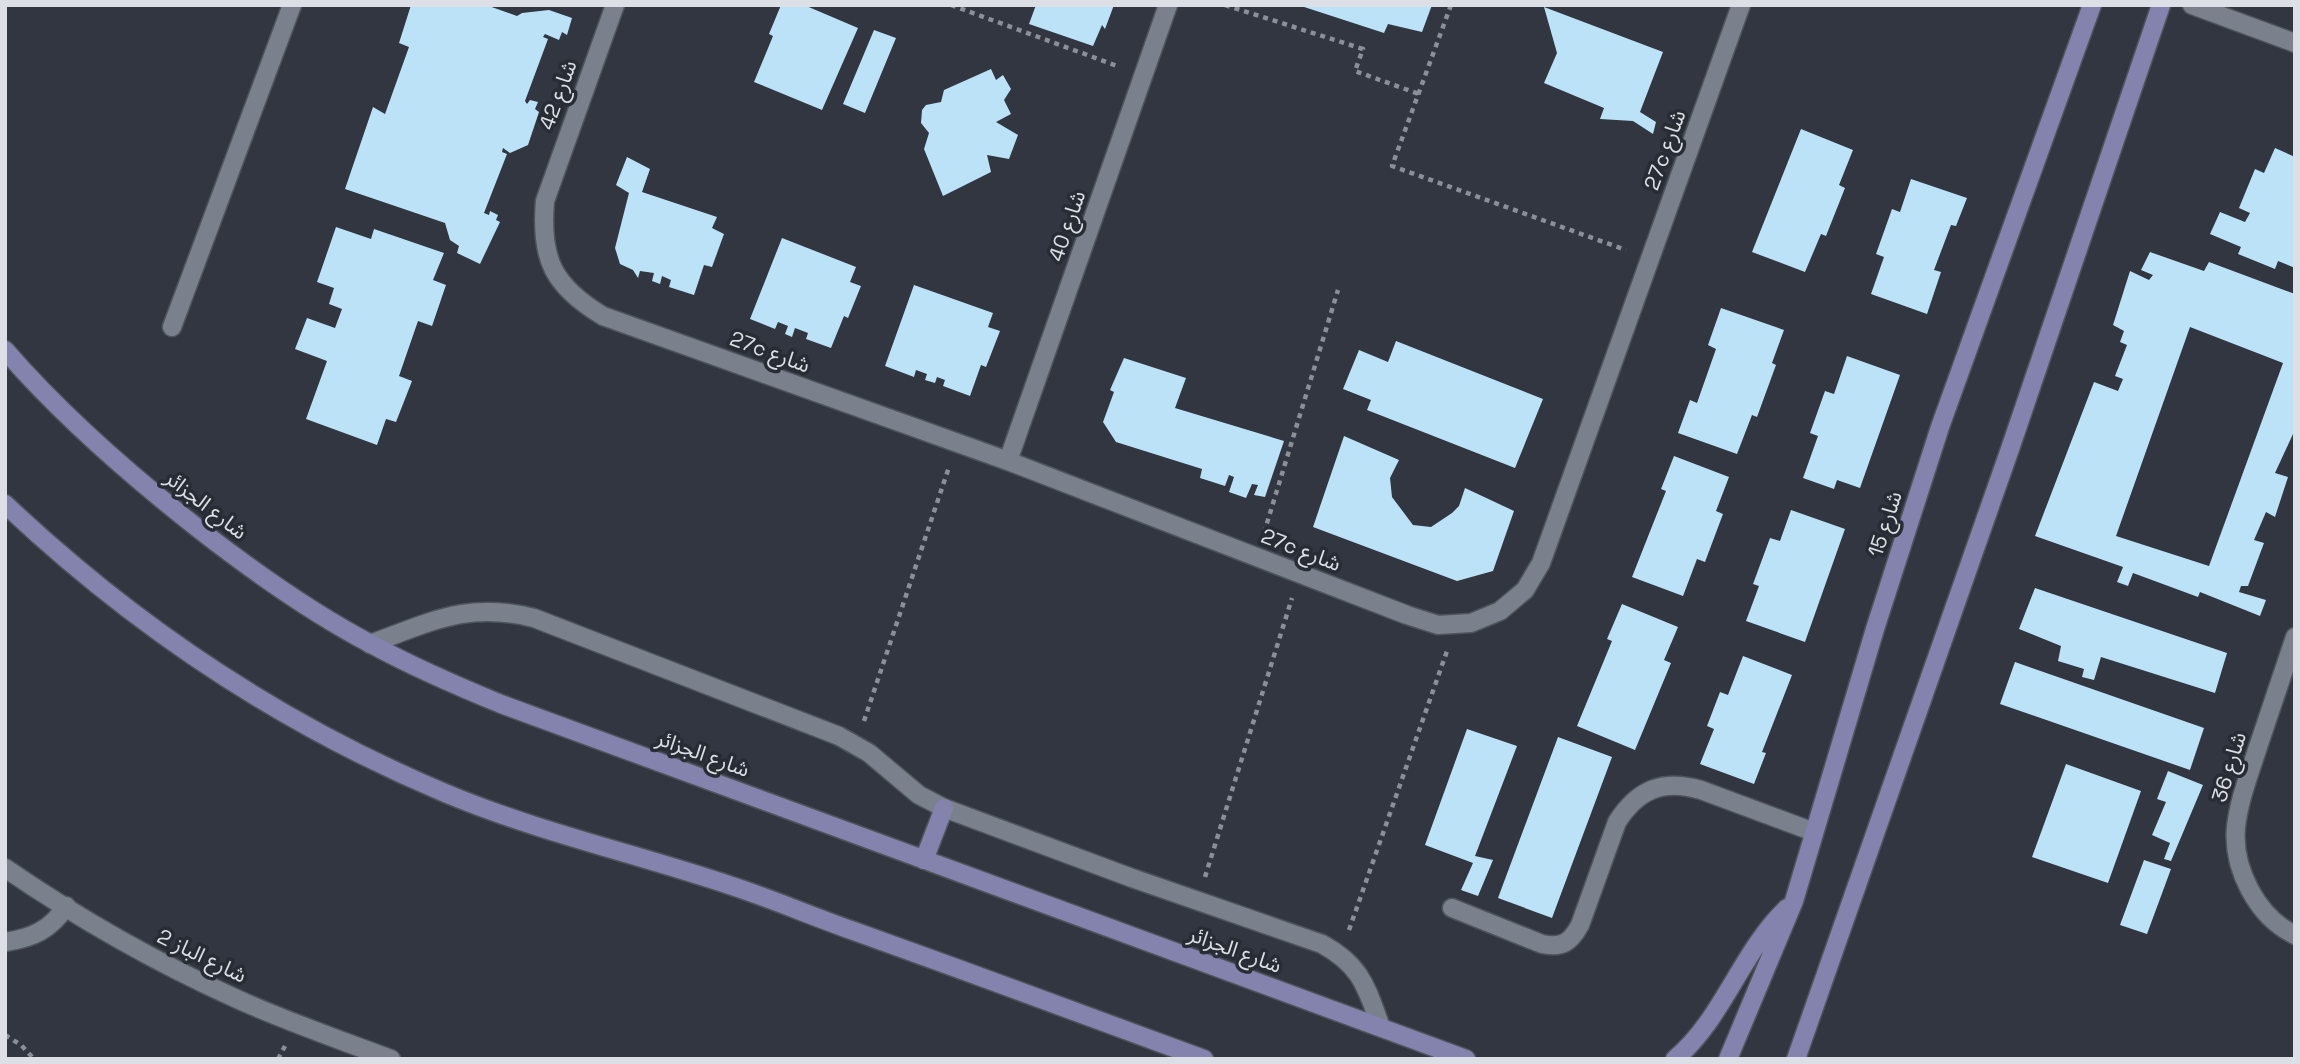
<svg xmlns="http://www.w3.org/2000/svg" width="2300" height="1064" viewBox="0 0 2300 1064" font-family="'Space Grotesk','Noto Sans Arabic',sans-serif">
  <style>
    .building { fill: #bce2f8; fill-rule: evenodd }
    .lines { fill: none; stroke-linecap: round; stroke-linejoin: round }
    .lane-casing { stroke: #4f545c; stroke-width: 21 }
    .street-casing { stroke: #4f545c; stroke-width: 21 }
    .secondary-casing { stroke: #4f545c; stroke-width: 21 }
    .path { stroke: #8b8f97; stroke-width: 4.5; stroke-dasharray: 5 5; stroke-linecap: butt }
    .lane { stroke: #7a818c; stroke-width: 18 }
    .street { stroke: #7a818c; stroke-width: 18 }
    .secondary { stroke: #8383ad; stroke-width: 18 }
    .labels { text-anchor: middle; stroke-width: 7; stroke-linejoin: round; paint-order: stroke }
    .street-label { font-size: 21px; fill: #dce0e6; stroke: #272c35 }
  </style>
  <rect width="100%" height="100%" fill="#313640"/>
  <path class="building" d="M 411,5 L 486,5 L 517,16 L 522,13 L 549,10 L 572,18 L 567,35 L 562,32 L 559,40 L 545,34 L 543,37 L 548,39 L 525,101 L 527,104 L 530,100 L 538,102 L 535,109 L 539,112 L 528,145 L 510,153 L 503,148 L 502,152 L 507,154 L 484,213 L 489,215 L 490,211 L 498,215 L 496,220 L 500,222 L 480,264 L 457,253 L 459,246 L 450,240 L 445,223 L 345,189 L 373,107 L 385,114 L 409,47 L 399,43 Z
    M 781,5 L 804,5 L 858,28 L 822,110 L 754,82 L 773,36 L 769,34 Z
    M 1036,5 L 1114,5 L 1105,29 L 1102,25 L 1093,46 L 1029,24 Z
    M 1298,5 L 1432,5 L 1422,32 L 1388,24 L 1384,33 Z
    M 1544,7 L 1663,52 L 1640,112 L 1656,122 L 1653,134 L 1633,121 L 1600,119 L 1604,108 L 1544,83 L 1557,53 Z
    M 874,30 L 896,38 L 865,113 L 843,104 Z
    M 991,69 L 996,80 L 1003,75 L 1011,89 L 1004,100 L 1011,114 L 996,122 L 1018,135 L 1009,159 L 987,155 L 991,172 L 943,196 L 924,149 L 929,133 L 921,123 L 922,110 L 926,105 L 941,102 L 944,90 Z
    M 1801,129 L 1853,150 L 1839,185 L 1845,188 L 1826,236 L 1821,234 L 1805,272 L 1752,252 Z
    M 2275,148 L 2295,157 L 2295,268 L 2278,261 L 2275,269 L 2238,254 L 2241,247 L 2210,234 L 2220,212 L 2245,222 L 2250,213 L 2239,208 L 2255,169 L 2264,173 Z
    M 627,157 L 650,169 L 642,192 L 717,217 L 712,228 L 724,234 L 712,267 L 704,265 L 694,295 L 669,287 L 671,280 L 662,276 L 660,284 L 652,281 L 654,273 L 640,271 L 638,278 L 633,270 L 620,264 L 615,248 L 629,193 L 616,185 Z
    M 1911,179 L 1967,198 L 1956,226 L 1951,225 L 1934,270 L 1941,272 L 1927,314 L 1871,294 L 1884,257 L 1876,254 L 1892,209 L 1900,212 Z
    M 336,227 L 371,239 L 374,229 L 444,253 L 433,280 L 446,285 L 432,326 L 418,321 L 399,376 L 412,381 L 396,422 L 386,419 L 377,445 L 306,419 L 327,361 L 295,349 L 307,318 L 335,328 L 342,309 L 329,304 L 334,288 L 317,282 Z
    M 782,238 L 856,267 L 850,282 L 861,286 L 848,318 L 844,316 L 831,348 L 806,339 L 808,333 L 795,328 L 792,337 L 785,334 L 788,326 L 778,322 L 775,329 L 750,319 Z
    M 2150,252 L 2204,271 L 2209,262 L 2295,294 L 2295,435 L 2293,434 L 2275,473 L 2288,477 L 2275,517 L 2266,512 L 2254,540 L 2264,543 L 2248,586 L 2241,586 L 2239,592 L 2266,600 L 2260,616 L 2200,592 L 2198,597 L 2133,573 L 2128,586 L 2117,582 L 2123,567 L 2035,536 L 2094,382 L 2118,391 L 2123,379 L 2115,376 L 2127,345 L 2120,342 L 2124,331 L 2113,325 L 2130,271 L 2149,280 L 2153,275 L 2141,270 ZM 2190,327 L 2283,363 L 2209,566 L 2116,536 Z
    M 914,285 L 993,313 L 988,327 L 1000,331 L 986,367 L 981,365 L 970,396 L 943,386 L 945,380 L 937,377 L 935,383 L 925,380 L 927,374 L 916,370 L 914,377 L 885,366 Z
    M 1721,308 L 1784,330 L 1772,363 L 1776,365 L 1757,417 L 1752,415 L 1737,454 L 1678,433 L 1690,400 L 1697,403 L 1716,349 L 1708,345 Z
    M 1396,341 L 1543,399 L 1515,468 L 1367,410 L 1371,400 L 1343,389 L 1359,350 L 1388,362 Z
    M 1847,356 L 1900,375 L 1860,488 L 1837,480 L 1834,489 L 1803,478 L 1818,436 L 1810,433 L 1825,391 L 1834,394 Z
    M 1124,358 L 1186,378 L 1175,408 L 1284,441 L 1265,497 L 1254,495 L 1258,485 L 1252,484 L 1246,498 L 1229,492 L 1234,477 L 1229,475 L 1225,486 L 1200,478 L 1202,469 L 1116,442 L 1103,422 L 1114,392 L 1110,390 Z
    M 1344,436 L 1399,460 L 1390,478 L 1392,497 L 1413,525 L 1431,527 L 1452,513 L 1459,506 L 1465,488 L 1514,511 L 1493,571 L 1457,581 L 1313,527 Z
    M 1674,456 L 1729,477 L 1716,511 L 1723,514 L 1705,562 L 1697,559 L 1683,596 L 1632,577 L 1666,491 L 1661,489 Z
    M 1791,510 L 1845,529 L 1805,642 L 1746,621 L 1759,586 L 1753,584 L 1770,538 L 1780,541 Z
    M 2035,588 L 2227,653 L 2215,693 L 2101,657 L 2094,680 L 2082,677 L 2084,669 L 2058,661 L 2061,646 L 2019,629 Z
    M 1622,604 L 1678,627 L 1664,660 L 1671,663 L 1635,750 L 1577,726 L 1612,641 L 1607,639 Z
    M 1743,656 L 1792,675 L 1762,752 L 1766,753 L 1754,784 L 1700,764 L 1714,729 L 1707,726 L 1720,692 L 1728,695 Z
    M 2015,662 L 2204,728 L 2190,770 L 2000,704 Z
    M 1467,729 L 1517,746 L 1475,856 L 1493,860 L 1478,896 L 1461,890 L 1473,863 L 1425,845 Z
    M 1558,737 L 1612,757 L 1552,918 L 1498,898 Z
    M 2066,764 L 2141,791 L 2108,883 L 2032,857 Z
    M 2168,771 L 2203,785 L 2171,861 L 2164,859 L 2170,843 L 2152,835 L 2166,802 L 2157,799 Z
    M 2144,860 L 2171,869 L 2147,934 L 2120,925 Z"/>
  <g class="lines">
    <g class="lane-casing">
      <path id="lane" d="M 172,327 L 292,5
        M 370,644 C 431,622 467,601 534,618 L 839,736 L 869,753 L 919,795 L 944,808 L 1132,878 L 1322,944 C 1362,966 1366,987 1381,1027
        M 1452,908 L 1542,944 C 1562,948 1570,943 1580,925 L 1617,822 C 1638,789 1663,779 1701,790 L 1814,832
        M 5,942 C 32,938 51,930 66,906"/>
    </g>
    <g class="street-casing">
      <path id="street" d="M 615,5 L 545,201 C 540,259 553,286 603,316 L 1008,461 L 1407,615 L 1438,625 L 1471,623 L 1500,611 L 1525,590 L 1541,563 L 1741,5
        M 2192,5 L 2295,43
        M 1008,461 L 1168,5
        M 2295,637 C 2282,675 2270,712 2257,750 C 2249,775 2239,800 2236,827 C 2232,868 2257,917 2295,935
        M 5,868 C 78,918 157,963 237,999 C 288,1022 340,1040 391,1059"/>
    </g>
    <g class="secondary-casing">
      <path id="secondary" d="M 5,350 C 63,417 130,475 200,530 C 254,572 310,612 371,644 C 413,667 457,686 501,704 L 1466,1059
        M 5,504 C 134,626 281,724 445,793 C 538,832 637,854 732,886 C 772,899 811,916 851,930 C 969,972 1086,1016 1204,1059
        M 924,860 L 944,808
        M 1675,1059 C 1723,1019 1741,952 1787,908
        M 1728,1059 L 1794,901 L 1875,629 L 1940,427 L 2092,5
        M 1796,1059 L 2010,449 L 2161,5"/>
    </g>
    <path class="path" d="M 951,5 L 1120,67
      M 1225,5 L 1363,49 L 1355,71 L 1419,94
      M 1451,5 L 1392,166 L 1626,250
      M 1264,533 L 1338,290
      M 864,721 L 949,467
      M 1205,877 L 1292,598
      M 1349,930 L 1447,651
      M 5,1035 L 21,1045 L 34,1059
      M 278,1059 L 285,1046"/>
    <use href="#lane" class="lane"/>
    <use href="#street" class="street"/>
    <use href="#secondary" class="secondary"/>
  </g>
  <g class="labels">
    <g class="street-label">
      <text transform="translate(558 95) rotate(-70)" y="7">شارع 42</text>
      <text transform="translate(1665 150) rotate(-70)" y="7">27c شارع</text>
      <text transform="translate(1067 226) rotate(-71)" y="7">شارع 40</text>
      <text transform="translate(770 352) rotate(20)" y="7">27c شارع</text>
      <text transform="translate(206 505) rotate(38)" y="7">شارع الجزائر</text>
      <text transform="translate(1885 524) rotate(-72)" y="7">شارع 15</text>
      <text transform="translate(1301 550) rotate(21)" y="7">27c شارع</text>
      <text transform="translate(703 754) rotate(20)" y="7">شارع الجزائر</text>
      <text transform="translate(2229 767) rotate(-73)" y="7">شارع 36</text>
      <text transform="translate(1235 950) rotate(20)" y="7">شارع الجزائر</text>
      <text transform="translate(202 956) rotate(26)" y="7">شارع الباز 2</text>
    </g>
  </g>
  <rect width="2300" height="1064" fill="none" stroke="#dce0e6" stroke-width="14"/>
</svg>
